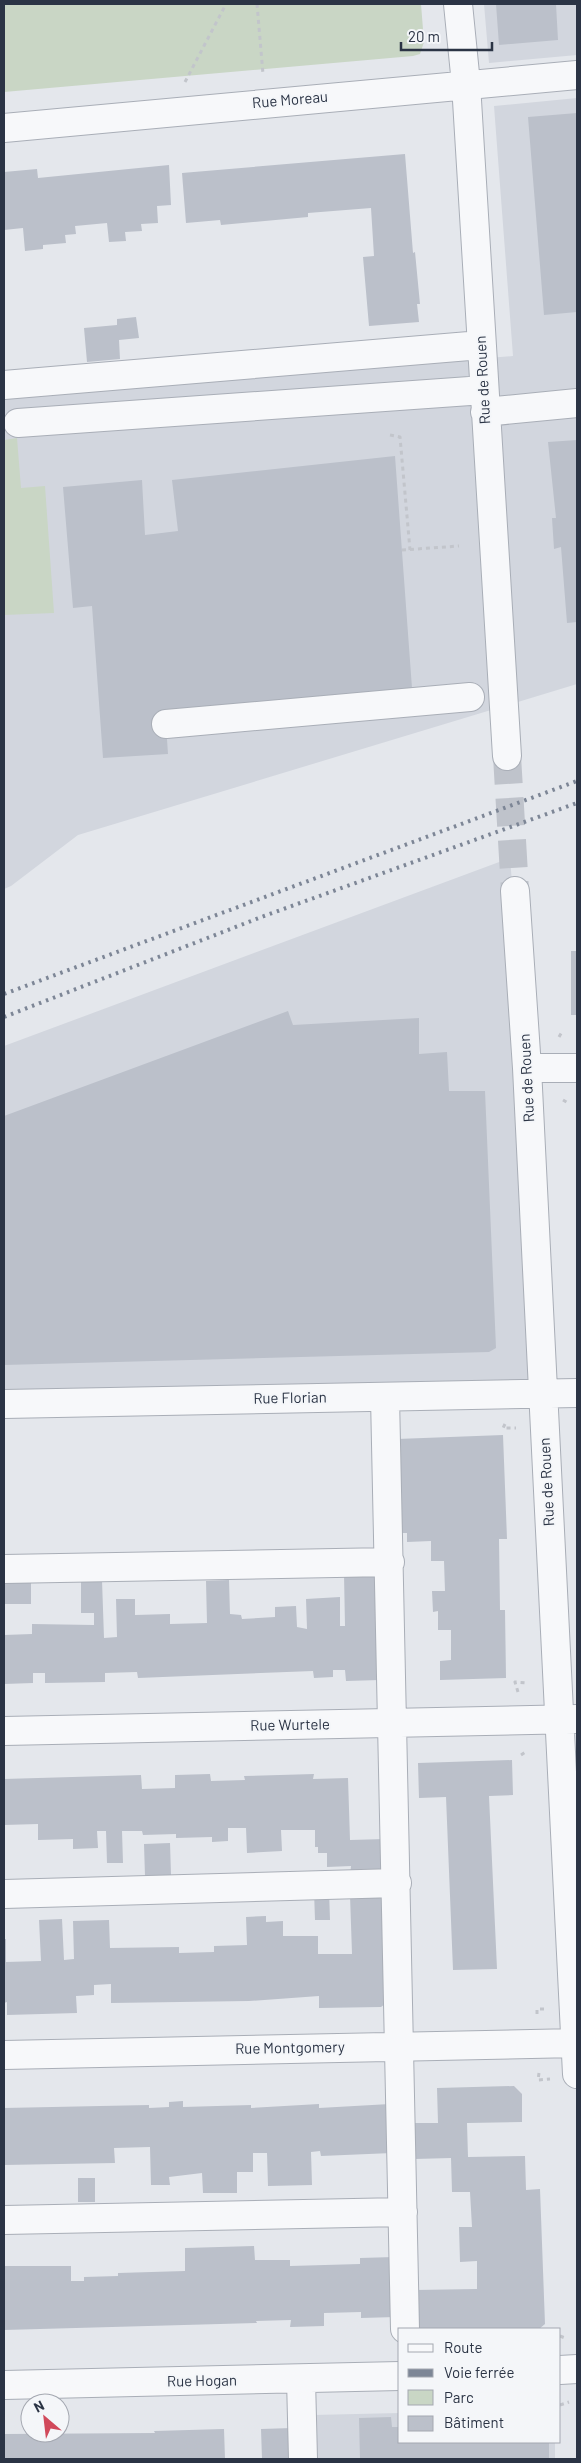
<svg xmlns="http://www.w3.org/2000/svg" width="581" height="2463" viewBox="0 0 581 2463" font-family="Barlow,sans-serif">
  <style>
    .built { fill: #d2d6de }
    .green { fill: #c9d6c5 }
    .building { fill: #bbc0ca }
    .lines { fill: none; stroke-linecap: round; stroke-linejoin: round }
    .minor-tunnel { stroke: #bfc3cb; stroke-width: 28; stroke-dasharray: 28 14; stroke-linecap: butt }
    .minor-casing { stroke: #a9aeb7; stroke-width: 30 }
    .path { stroke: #c2c5cb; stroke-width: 3; stroke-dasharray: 4 4; stroke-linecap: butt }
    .minor { stroke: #f7f8fa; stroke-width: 28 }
    .rail { stroke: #7d8696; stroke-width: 4; stroke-dasharray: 2.5 5; stroke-linecap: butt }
    .labels { text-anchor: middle; stroke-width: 4; stroke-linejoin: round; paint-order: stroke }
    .street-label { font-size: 15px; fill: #2b3445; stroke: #f4f6f9 }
  </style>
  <rect width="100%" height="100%" fill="#e4e7ec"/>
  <path class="built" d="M 484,4 L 577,4 L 577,55 L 489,63 Z
    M 577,98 L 577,684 L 78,835 L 11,886 L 4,889 L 4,396 L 513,356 L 494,106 Z
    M 510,858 L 527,1068 L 544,1395 L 4,1409 L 4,1046 Z
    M 400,2413 L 400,2442 L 555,2442 L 555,2459 L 315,2459 L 313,2415 Z"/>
  <path class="green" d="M 4,4 L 421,4 L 424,42 L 420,54 L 413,56 L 4,92 Z
    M 17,438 L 21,488 L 45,486 L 54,613 L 4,615 L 4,440 Z"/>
  <path class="building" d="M 496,4 L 556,4 L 558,40 L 499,45 Z
    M 577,113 L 577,312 L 544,315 L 528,117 Z
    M 405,154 L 413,253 L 415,252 L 420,304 L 417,304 L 419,322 L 369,326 L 363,257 L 374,256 L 371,208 L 308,213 L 308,217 L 221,225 L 220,220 L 186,223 L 182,173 Z
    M 169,165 L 171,205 L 157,206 L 158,223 L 141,224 L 142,231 L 125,232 L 126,241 L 109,242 L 107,223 L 75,226 L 76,234 L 65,235 L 66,243 L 43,245 L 43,249 L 25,251 L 23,228 L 4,230 L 4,172 L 37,169 L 38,178 Z
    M 136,317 L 139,338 L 119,340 L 120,359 L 87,362 L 84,328 L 117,325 L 117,319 Z
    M 577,440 L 577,622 L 567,623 L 561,547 L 554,549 L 552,518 L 556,518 L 548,442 Z
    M 395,456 L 412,688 L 165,710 L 168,754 L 103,758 L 92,606 L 73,608 L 63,487 L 142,480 L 145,535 L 178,531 L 172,480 Z
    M 571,951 L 577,951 L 577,1015 L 571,1015 Z
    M 288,1011 L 293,1025 L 419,1018 L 419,1054 L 447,1052 L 449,1091 L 485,1091 L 496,1348 L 489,1352 L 4,1365 L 4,1116 Z
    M 503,1435 L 507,1539 L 499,1539 L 500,1610 L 505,1610 L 506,1678 L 440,1680 L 440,1661 L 451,1660 L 451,1630 L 438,1630 L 438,1611 L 433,1612 L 432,1591 L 445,1591 L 444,1561 L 431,1561 L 431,1541 L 407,1542 L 407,1533 L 400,1533 L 397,1439 Z
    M 378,1573 L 380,1680 L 346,1681 L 345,1670 L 333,1670 L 333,1677 L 314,1678 L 313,1671 L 138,1678 L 137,1672 L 105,1673 L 105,1682 L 45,1683 L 45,1673 L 33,1673 L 33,1683 L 4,1684 L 4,1635 L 32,1634 L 32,1624 L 94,1625 L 94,1613 L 81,1613 L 81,1580 L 102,1580 L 104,1638 L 117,1637 L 116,1599 L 135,1599 L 135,1615 L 170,1614 L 170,1624 L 207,1623 L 206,1581 L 229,1580 L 230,1614 L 241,1615 L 242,1619 L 275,1617 L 275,1607 L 296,1606 L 297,1627 L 307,1629 L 306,1599 L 340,1597 L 340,1626 L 345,1626 L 344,1574 Z
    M 4,1577 L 31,1577 L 31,1604 L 4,1604 Z
    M 512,1760 L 513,1795 L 489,1796 L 497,1969 L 453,1970 L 446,1797 L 419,1798 L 418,1763 Z
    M 210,1774 L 211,1781 L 245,1780 L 244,1776 L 314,1774 L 313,1779 L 348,1778 L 350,1840 L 385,1839 L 386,1876 L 350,1876 L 351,1866 L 327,1867 L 327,1853 L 318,1853 L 318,1847 L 315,1847 L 315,1830 L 281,1830 L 282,1851 L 247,1853 L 246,1828 L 228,1828 L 228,1841 L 212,1842 L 212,1837 L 176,1838 L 176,1834 L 143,1835 L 142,1831 L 122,1831 L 123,1863 L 107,1863 L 106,1831 L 97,1831 L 98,1848 L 73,1849 L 73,1839 L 38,1840 L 38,1824 L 4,1825 L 4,1779 L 141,1775 L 142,1789 L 175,1788 L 175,1775 Z
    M 170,1843 L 171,1875 L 145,1876 L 144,1844 Z
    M 329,1890 L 330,1920 L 315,1920 L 314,1891 Z
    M 386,1894 L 389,2001 L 381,2007 L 319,2008 L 319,1996 L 249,2001 L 111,2003 L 111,1984 L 94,1985 L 94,1995 L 76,1996 L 77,2013 L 7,2015 L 7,2002 L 4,2003 L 4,1939 L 6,1939 L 6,1962 L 41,1961 L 39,1920 L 62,1919 L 64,1960 L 74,1959 L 73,1921 L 109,1920 L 110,1948 L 179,1947 L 179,1953 L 214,1952 L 214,1946 L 247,1945 L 246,1917 L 266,1916 L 266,1922 L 283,1921 L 283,1936 L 318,1936 L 318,1954 L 352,1954 L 350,1895 Z
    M 514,2086 L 522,2094 L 522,2122 L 467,2123 L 468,2157 L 525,2156 L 526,2190 L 540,2189 L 545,2324 L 539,2329 L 415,2329 L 415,2290 L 477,2289 L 477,2261 L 460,2262 L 459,2227 L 472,2227 L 470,2192 L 452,2192 L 451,2158 L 415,2159 L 414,2123 L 438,2123 L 437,2088 Z
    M 183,2101 L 183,2107 L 251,2105 L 251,2108 L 319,2104 L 319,2108 L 390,2104 L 392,2153 L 321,2156 L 320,2151 L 311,2152 L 312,2185 L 268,2186 L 267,2153 L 253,2153 L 253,2172 L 237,2172 L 237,2193 L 203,2193 L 202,2173 L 169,2177 L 170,2185 L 151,2185 L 150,2147 L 114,2148 L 115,2163 L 4,2165 L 4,2108 L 149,2105 L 149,2108 L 169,2107 L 169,2102 Z
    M 78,2178 L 95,2178 L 95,2202 L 78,2202 Z
    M 254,2246 L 255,2260 L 290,2260 L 290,2266 L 360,2264 L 360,2258 L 394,2257 L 396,2317 L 361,2318 L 361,2312 L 324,2313 L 324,2326 L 290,2327 L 291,2320 L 256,2321 L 257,2323 L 4,2330 L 4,2266 L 71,2266 L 71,2281 L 84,2281 L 84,2277 L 118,2276 L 118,2273 L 185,2271 L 185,2248 Z
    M 391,2417 L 392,2427 L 400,2427 L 400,2442 L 549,2442 L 549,2459 L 360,2459 L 359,2418 Z
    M 292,2428 L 293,2459 L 262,2459 L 261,2429 Z
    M 224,2429 L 225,2459 L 4,2459 L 4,2434 L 155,2433 L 154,2431 Z"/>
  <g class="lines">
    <path class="minor-tunnel" d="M 507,756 L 515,891"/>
    <g class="minor-casing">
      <path id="minor" d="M 458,4 L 466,84 L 507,756
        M 4,128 L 577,75
        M 4,385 L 481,345
        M 485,412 L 577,403
        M 18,423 L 484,390
        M 166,724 L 470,697
        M 515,891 L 527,1068 L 577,2074
        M 527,1068 L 577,1068
        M 385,1397 L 405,2329
        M 4,1404 L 577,1393
        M 4,1569 L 390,1562
        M 4,1731 L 577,1719
        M 4,1894 L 397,1883
        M 4,2055 L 577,2043
        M 4,2220 L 403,2212
        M 560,2370 L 577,2369
        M 301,2379 L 303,2459
        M 4,2385 L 400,2376"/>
    </g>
    <path class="path" d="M 257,4 L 263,74
      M 185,82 L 226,4
      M 390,435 L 400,437 L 410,550
      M 402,550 L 459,546
      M 559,1037 L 563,1030
      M 563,1100 L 568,1103
      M 505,1424 L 503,1428 L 516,1428
      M 518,1692 L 515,1682 L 528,1683
      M 521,1755 L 527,1751
      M 537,2014 L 537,2009 L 545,2009
      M 539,2073 L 538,2080 L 550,2079
      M 560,2336 L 565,2338
      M 560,2405 L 569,2402"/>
    <use href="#minor" class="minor"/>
    <path class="rail" d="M 4,994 L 577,781
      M 4,1017 L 264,916 L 577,803"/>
  </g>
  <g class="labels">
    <g class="street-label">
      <text transform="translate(290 100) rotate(-5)" y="5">Rue Moreau</text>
      <text transform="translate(483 380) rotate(-93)" y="5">Rue de Rouen</text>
      <text transform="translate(527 1078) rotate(-93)" y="5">Rue de Rouen</text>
      <text transform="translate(290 1398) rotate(-1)" y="5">Rue Florian</text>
      <text transform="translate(547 1482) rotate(-93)" y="5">Rue de Rouen</text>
      <text transform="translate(290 1725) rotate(-1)" y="5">Rue Wurtele</text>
      <text transform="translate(290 2048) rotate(-1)" y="5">Rue Montgomery</text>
      <text transform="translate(202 2381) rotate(-1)" y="5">Rue Hogan</text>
    </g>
  </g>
  <rect width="581" height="2463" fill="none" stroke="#2b3445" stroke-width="10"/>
  <rect x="398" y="2328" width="162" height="115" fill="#f4f6f9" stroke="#a4a8b1"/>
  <rect x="408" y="2344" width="25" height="8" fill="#f7f8fa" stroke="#a4a8b1"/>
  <text x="444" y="2353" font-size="15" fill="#2b3445">Route</text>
  <rect x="408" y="2369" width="25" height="8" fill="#7d8696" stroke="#a4a8b1"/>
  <text x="444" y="2378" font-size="15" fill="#2b3445">Voie ferrée</text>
  <rect x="408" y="2390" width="25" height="15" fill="#c9d6c5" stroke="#a4a8b1"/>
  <text x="444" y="2403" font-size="15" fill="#2b3445">Parc</text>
  <rect x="408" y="2416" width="25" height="15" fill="#bbc0ca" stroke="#a4a8b1"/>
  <text x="444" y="2428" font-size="15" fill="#2b3445">Bâtiment</text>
  <g transform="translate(45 2418) rotate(332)"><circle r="24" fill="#f4f6f9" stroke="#a4a8b1"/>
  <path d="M0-4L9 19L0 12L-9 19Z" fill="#d1495b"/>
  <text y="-8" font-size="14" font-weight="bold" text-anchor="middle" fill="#2b3445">N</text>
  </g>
  <path d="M401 42v8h91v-8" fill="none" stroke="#2b3445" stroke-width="2.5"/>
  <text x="408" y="42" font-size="15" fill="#2b3445" stroke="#f4f6f9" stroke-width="4" paint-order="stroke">20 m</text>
</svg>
